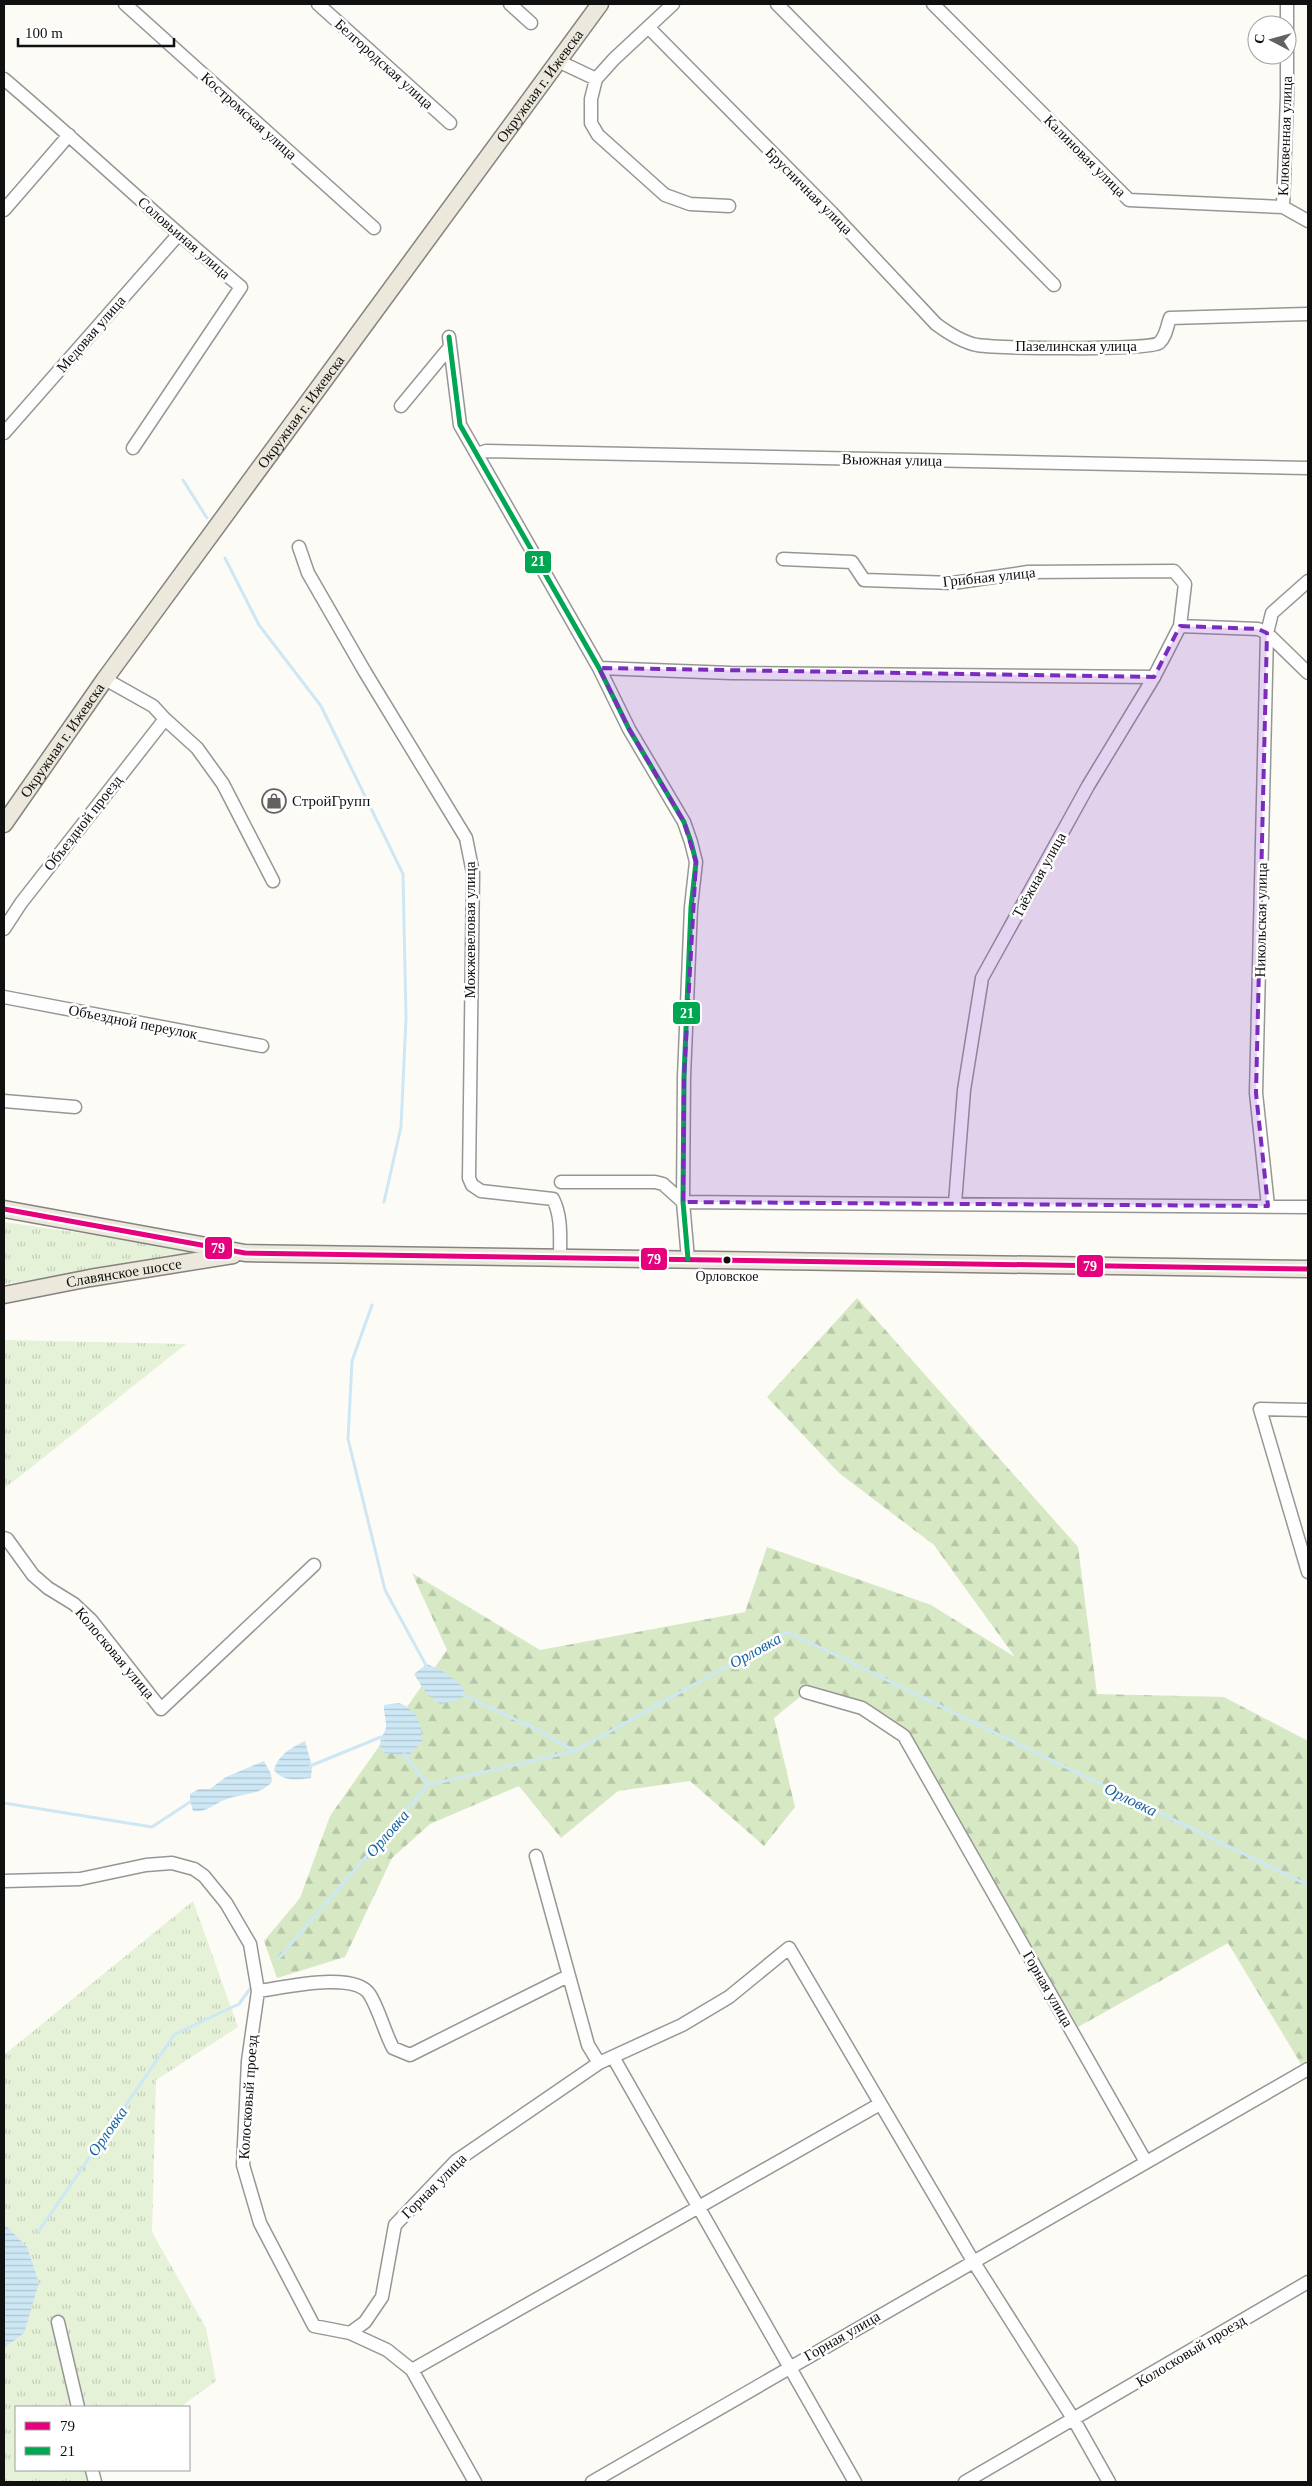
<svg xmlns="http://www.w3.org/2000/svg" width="1312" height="2486" viewBox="0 0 1312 2486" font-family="Georgia,serif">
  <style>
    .grass { fill: url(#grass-tufts) }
    .forest { fill: url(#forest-firs) }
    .water { fill: url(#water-rules) }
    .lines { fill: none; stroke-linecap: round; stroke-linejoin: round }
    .stream { stroke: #cde7f5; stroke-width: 3 }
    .minor-casing { stroke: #969694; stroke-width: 15 }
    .major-casing { stroke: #848381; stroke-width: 19 }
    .minor { stroke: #fffefe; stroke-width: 12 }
    .major { stroke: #ece8db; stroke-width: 16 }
    .bus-1-casing { stroke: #fff; stroke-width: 9 }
    .bus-2-casing { stroke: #fff; stroke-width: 9 }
    .bus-1 { stroke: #e5007d; stroke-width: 5 }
    .bus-2 { stroke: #00a651; stroke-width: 5 }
    .marked { fill: #7b2cbf; fill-opacity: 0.2; stroke: #7b2cbf; stroke-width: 4; stroke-dasharray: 10 6; stroke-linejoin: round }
    .bus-dot { fill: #101010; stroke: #fff; stroke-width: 2 }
    .labels { text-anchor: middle; stroke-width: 5; stroke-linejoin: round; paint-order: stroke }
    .bus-label { font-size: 14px; fill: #101010; stroke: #fff }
    .street-label { font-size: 15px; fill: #101010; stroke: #fff }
    .poi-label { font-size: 15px; fill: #101010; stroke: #fff; text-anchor: start }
    .water-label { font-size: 16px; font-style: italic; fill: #1a64a1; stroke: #fff }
    .line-badge { stroke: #fff; stroke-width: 2 }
    .badge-label { font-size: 14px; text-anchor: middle; font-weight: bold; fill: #fff }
  </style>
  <defs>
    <pattern id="grass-tufts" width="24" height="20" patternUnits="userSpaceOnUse" patternTransform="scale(1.25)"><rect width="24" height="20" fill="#e5f2d7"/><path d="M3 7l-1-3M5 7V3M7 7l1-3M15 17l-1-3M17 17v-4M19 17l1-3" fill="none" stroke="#c3ceb8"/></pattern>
    <pattern id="forest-firs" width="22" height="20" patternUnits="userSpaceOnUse" patternTransform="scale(1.25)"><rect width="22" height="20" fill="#d6e9c4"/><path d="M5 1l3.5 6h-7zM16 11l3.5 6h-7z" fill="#b7c7a7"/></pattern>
    <pattern id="water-rules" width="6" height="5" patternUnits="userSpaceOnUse" patternTransform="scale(1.25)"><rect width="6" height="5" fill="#cde7f5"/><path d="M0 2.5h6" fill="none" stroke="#afc5d1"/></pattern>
  </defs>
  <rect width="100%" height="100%" fill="#fcfbf6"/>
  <path class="grass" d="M 4,1222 L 219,1253 L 4,1284 Z
    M 4,1340 L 186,1344 L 4,1489 Z
    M 193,1901 L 238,2027 L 156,2080 L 152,2232 L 206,2328 L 216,2381 L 180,2407 L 16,2407 L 16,2470 L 100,2470 L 92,2482 L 4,2482 L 4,2055 Z"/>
  <path class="forest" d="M 857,1298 L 1078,1547 L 1097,1694 L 1224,1697 L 1308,1741 L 1308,2060 L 1301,2064 L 1228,1943 L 1078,2027 L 907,1731 L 865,1702 L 806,1692 L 774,1718 L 795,1807 L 764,1846 L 690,1781 L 618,1791 L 561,1838 L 519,1786 L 430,1824 L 392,1858 L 345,1957 L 277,1978 L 264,1941 L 300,1898 L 330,1816 L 447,1650 L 412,1573 L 540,1650 L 745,1612 L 767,1547 L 931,1605 L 1015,1657 L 934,1545 L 839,1473 L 767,1397 Z"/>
  <path class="water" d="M 427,1664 L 446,1673 L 463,1687 L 464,1696 L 455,1701 L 440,1704 L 426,1693 L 414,1674 Z
    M 399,1703 C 416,1709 423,1724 422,1742 L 408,1756 L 384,1753 L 380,1745 L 381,1737 C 391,1727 383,1717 384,1705 Z
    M 305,1741 L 312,1766 L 311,1778 C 297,1780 283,1782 274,1770 C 279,1754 291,1748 305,1741 Z
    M 264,1761 L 271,1774 L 272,1782 C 259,1796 243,1793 227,1799 C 214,1803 208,1813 193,1811 L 190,1801 L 190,1794 L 199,1789 L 210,1789 L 226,1777 Z
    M 4,2224 L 27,2247 L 39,2283 L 24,2333 L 4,2348 Z"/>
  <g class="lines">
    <path class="stream" d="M 183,480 L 207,518
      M 225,558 L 259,625 L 321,706 L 403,874 L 406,1018 L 401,1127 L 384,1202
      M 372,1305 L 352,1361 L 348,1439 L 385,1590 L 427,1667
      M 462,1694 L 538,1730 L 575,1751
      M 404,1754 L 428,1785
      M 310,1766 L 381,1737 L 383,1739
      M 4,1803 L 152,1827 L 193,1800
      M 278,1959 L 428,1785 L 575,1751 L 788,1632 L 1308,1885
      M 38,2232 L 175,2034 L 239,2004 L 252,1986"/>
    <g class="minor-casing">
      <path id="minor" d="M 125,4 L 374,228
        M 318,4 L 450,123
        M 510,4 L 531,23
        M 673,4 L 614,59 L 596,79 L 591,99 L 591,123 L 598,135 L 665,195 L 690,204 L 729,206
        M 777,4 L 1054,285
        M 933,4 L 1129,200 L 1283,207 L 1308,221
        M 649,28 L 832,213 L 936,324 C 948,333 962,342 977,345 C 997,348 1150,351 1159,343 C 1166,337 1167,326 1170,318 L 1308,314
        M 558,61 L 596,79
        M 4,79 C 84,147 160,220 241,287 L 133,448
        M 1283,207 L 1287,96 L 1287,4
        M 4,210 L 69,135
        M 449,337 L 460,425 L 599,668 L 629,729 L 684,822 L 691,842 L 696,862 L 691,907 L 684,1077 L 683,1202 L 688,1259
        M 401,406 L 449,348
        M 4,433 L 178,235
        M 477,454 L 486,451 L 1308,468
        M 299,547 L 308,573 L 365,672 L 466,838 L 473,873 L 469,1178 L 472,1185 L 481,1191 L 553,1199 C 562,1217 560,1237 560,1258
        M 783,559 L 852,562 L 864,580 L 953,583 L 1028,572 L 1174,571 L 1185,584 L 1180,626 L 1154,677 L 1088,786 L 982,978 L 964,1090 L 955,1203
        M 1180,626 L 1258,629 L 1267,633 L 1308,673
        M 599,668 L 731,673 L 1154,677
        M 105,679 L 153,706 L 165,719
        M 4,929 L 21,903 L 165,719 L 197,748 L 223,784 L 273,881
        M 4,997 L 262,1046
        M 4,1101 L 75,1107
        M 561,1182 L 655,1182 L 663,1184 L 683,1202 L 1308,1207
        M 1268,1206 L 1256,1093 L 1267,633 L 1272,613 L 1308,581
        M 1308,1410 L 1260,1409 L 1308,1572
        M 4,1538 L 7,1539 L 33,1575 L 48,1588 L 74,1604 L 91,1620 L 161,1709 L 314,1565
        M 806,1692 L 862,1708 L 904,1736 L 1146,2162
        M 536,1856 L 588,2045 L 599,2063
        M 4,1881 L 80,1879 L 146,1865 L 172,1863 L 194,1869 L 204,1876 L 226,1903 L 250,1944 L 258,1991 L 248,2061 L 243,2165 L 260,2223 L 314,2326 L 350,2333 L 387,2350 L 412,2370 L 475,2482
        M 258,1991 C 282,1988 356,1970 370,1995 C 380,2012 384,2031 393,2048 L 410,2055 L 568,1976
        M 613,2057 L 855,2482
        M 58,2322 L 78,2407
        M 350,2333 L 365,2322 L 382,2297 L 395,2225 L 456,2161 L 599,2063 L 682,2025 L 729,1997 L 789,1948 L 973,2261 L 1074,2420 L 1109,2482
        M 412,2370 L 880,2104
        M 92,2470 L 95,2482
        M 592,2482 L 1308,2069
        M 965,2482 L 1308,2282"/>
    </g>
    <g class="major-casing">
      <g id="major">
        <path id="s1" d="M 4,824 L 105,679 L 600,4"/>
        <path d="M 4,1209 L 245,1253 L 1308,1269"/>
        <path id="s2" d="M 4,1295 L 90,1278 L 233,1255"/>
      </g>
    </g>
    <use href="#minor" class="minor"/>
    <use href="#major" class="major"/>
    <g class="bus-1-casing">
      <path id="bus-1" d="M 4,1209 L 245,1253 L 1308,1269"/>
    </g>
    <g class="bus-2-casing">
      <path id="bus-2" d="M 449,337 L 460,425 L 599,668 L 629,729 L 684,822 L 691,842 L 696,862 L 691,907 L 684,1077 L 683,1202 L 688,1259"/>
    </g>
    <use href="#bus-1" class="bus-1"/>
    <use href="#bus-2" class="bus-2"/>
  </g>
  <path class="marked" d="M 1180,626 L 1258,629 L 1267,633 L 1256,1093 L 1268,1206 L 683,1202 L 684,1077 L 696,862 L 684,822 L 629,729 L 599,668 L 1154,677 Z"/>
  <defs>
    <g id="shop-ring" transform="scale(1.25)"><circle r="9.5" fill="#fff" stroke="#636260" stroke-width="1.5"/><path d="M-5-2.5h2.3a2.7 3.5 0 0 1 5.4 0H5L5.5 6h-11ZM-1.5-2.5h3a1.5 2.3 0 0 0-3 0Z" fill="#636260"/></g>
  </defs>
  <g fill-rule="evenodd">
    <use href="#shop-ring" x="274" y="801"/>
  </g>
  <circle class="bus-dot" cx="727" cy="1260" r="4.5"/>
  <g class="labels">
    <g class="bus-label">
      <text x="727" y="1281">Орловское</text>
    </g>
    <g class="street-label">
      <text transform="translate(384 64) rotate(42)" y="5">Белгородская улица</text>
      <text dy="5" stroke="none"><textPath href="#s1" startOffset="912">Окружная г. Ижевска</textPath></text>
      <text transform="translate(249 116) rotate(42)" y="5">Костромская улица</text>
      <text transform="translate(1285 136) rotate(-88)" y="5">Клюквенная улица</text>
      <text transform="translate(1085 156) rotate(45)" y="5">Калиновая улица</text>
      <text transform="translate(809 191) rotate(45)" y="5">Брусничная улица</text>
      <text transform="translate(184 238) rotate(41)" y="5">Соловьиная улица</text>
      <text transform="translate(91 334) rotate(-49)" y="5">Медовая улица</text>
      <text x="1076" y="351">Пазелинская улица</text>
      <text dy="5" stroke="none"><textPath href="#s1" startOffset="508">Окружная г. Ижевска</textPath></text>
      <text transform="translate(892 460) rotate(1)" y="5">Вьюжная улица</text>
      <text transform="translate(989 577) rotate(-6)" y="5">Грибная улица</text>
      <text dy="5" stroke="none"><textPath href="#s1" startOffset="102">Окружная г. Ижевска</textPath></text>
      <text transform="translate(83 823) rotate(-52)" y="5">Объездной проезд</text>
      <text transform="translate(1039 875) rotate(-61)" y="5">Таёжная улица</text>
      <text transform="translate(1261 920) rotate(-89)" y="5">Никольская улица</text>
      <text transform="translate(470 930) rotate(-90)" y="5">Можжевеловая улица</text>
      <text transform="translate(133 1022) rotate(11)" y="5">Объездной переулок</text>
      <text dy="5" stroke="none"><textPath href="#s2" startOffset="122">Славянское шоссе</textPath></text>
      <text transform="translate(115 1653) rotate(50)" y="5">Колосковая улица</text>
      <text transform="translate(1048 1989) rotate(60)" y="5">Горная улица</text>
      <text transform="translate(248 2097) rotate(-86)" y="5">Колосковый проезд</text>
      <text transform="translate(434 2186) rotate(-45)" y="5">Горная улица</text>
      <text transform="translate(842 2336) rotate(-30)" y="5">Горная улица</text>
      <text transform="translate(1191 2351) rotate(-31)" y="5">Колосковый проезд</text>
    </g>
    <g class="poi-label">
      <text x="292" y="806">СтройГрупп</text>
    </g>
    <g class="water-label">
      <text transform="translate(755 1650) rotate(-29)" y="6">Орловка</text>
      <text transform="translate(1131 1799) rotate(26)" y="6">Орловка</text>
      <text transform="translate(387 1833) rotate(-49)" y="6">Орловка</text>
      <text transform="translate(107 2131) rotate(-55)" y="6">Орловка</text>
    </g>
  </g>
  <g class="line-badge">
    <rect x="524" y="550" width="28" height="24" rx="5" fill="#00a651"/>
    <rect x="672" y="1001" width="29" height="24" rx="5" fill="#00a651"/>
    <rect x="204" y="1236" width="29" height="24" rx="5" fill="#e5007d"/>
    <rect x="640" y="1247" width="28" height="24" rx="5" fill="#e5007d"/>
    <rect x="1076" y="1254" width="28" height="24" rx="5" fill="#e5007d"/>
  </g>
  <g class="badge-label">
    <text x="538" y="566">21</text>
    <text x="687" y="1018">21</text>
    <text x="218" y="1253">79</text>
    <text x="654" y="1264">79</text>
    <text x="1090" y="1271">79</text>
  </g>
  <rect width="1312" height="2486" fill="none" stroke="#101010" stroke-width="10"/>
  <rect x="15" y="2406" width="175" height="65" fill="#ffffff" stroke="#9f9f9f"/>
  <rect x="25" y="2422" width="25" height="8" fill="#e5007d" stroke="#9f9f9f"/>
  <text x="60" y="2431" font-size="15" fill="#101010">79</text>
  <rect x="25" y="2447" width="25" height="8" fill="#00a651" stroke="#9f9f9f"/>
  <text x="60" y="2456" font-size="15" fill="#101010">21</text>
  <g transform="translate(1272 40) rotate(276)"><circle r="24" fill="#ffffff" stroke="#9f9f9f"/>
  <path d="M0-4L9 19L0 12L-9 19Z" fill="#636260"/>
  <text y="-8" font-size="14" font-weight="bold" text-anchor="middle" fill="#101010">С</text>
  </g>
  <path d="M18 38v8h156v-8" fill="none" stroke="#101010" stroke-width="2.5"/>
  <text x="25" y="38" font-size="15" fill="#101010" stroke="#ffffff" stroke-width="4" paint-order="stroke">100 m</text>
</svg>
